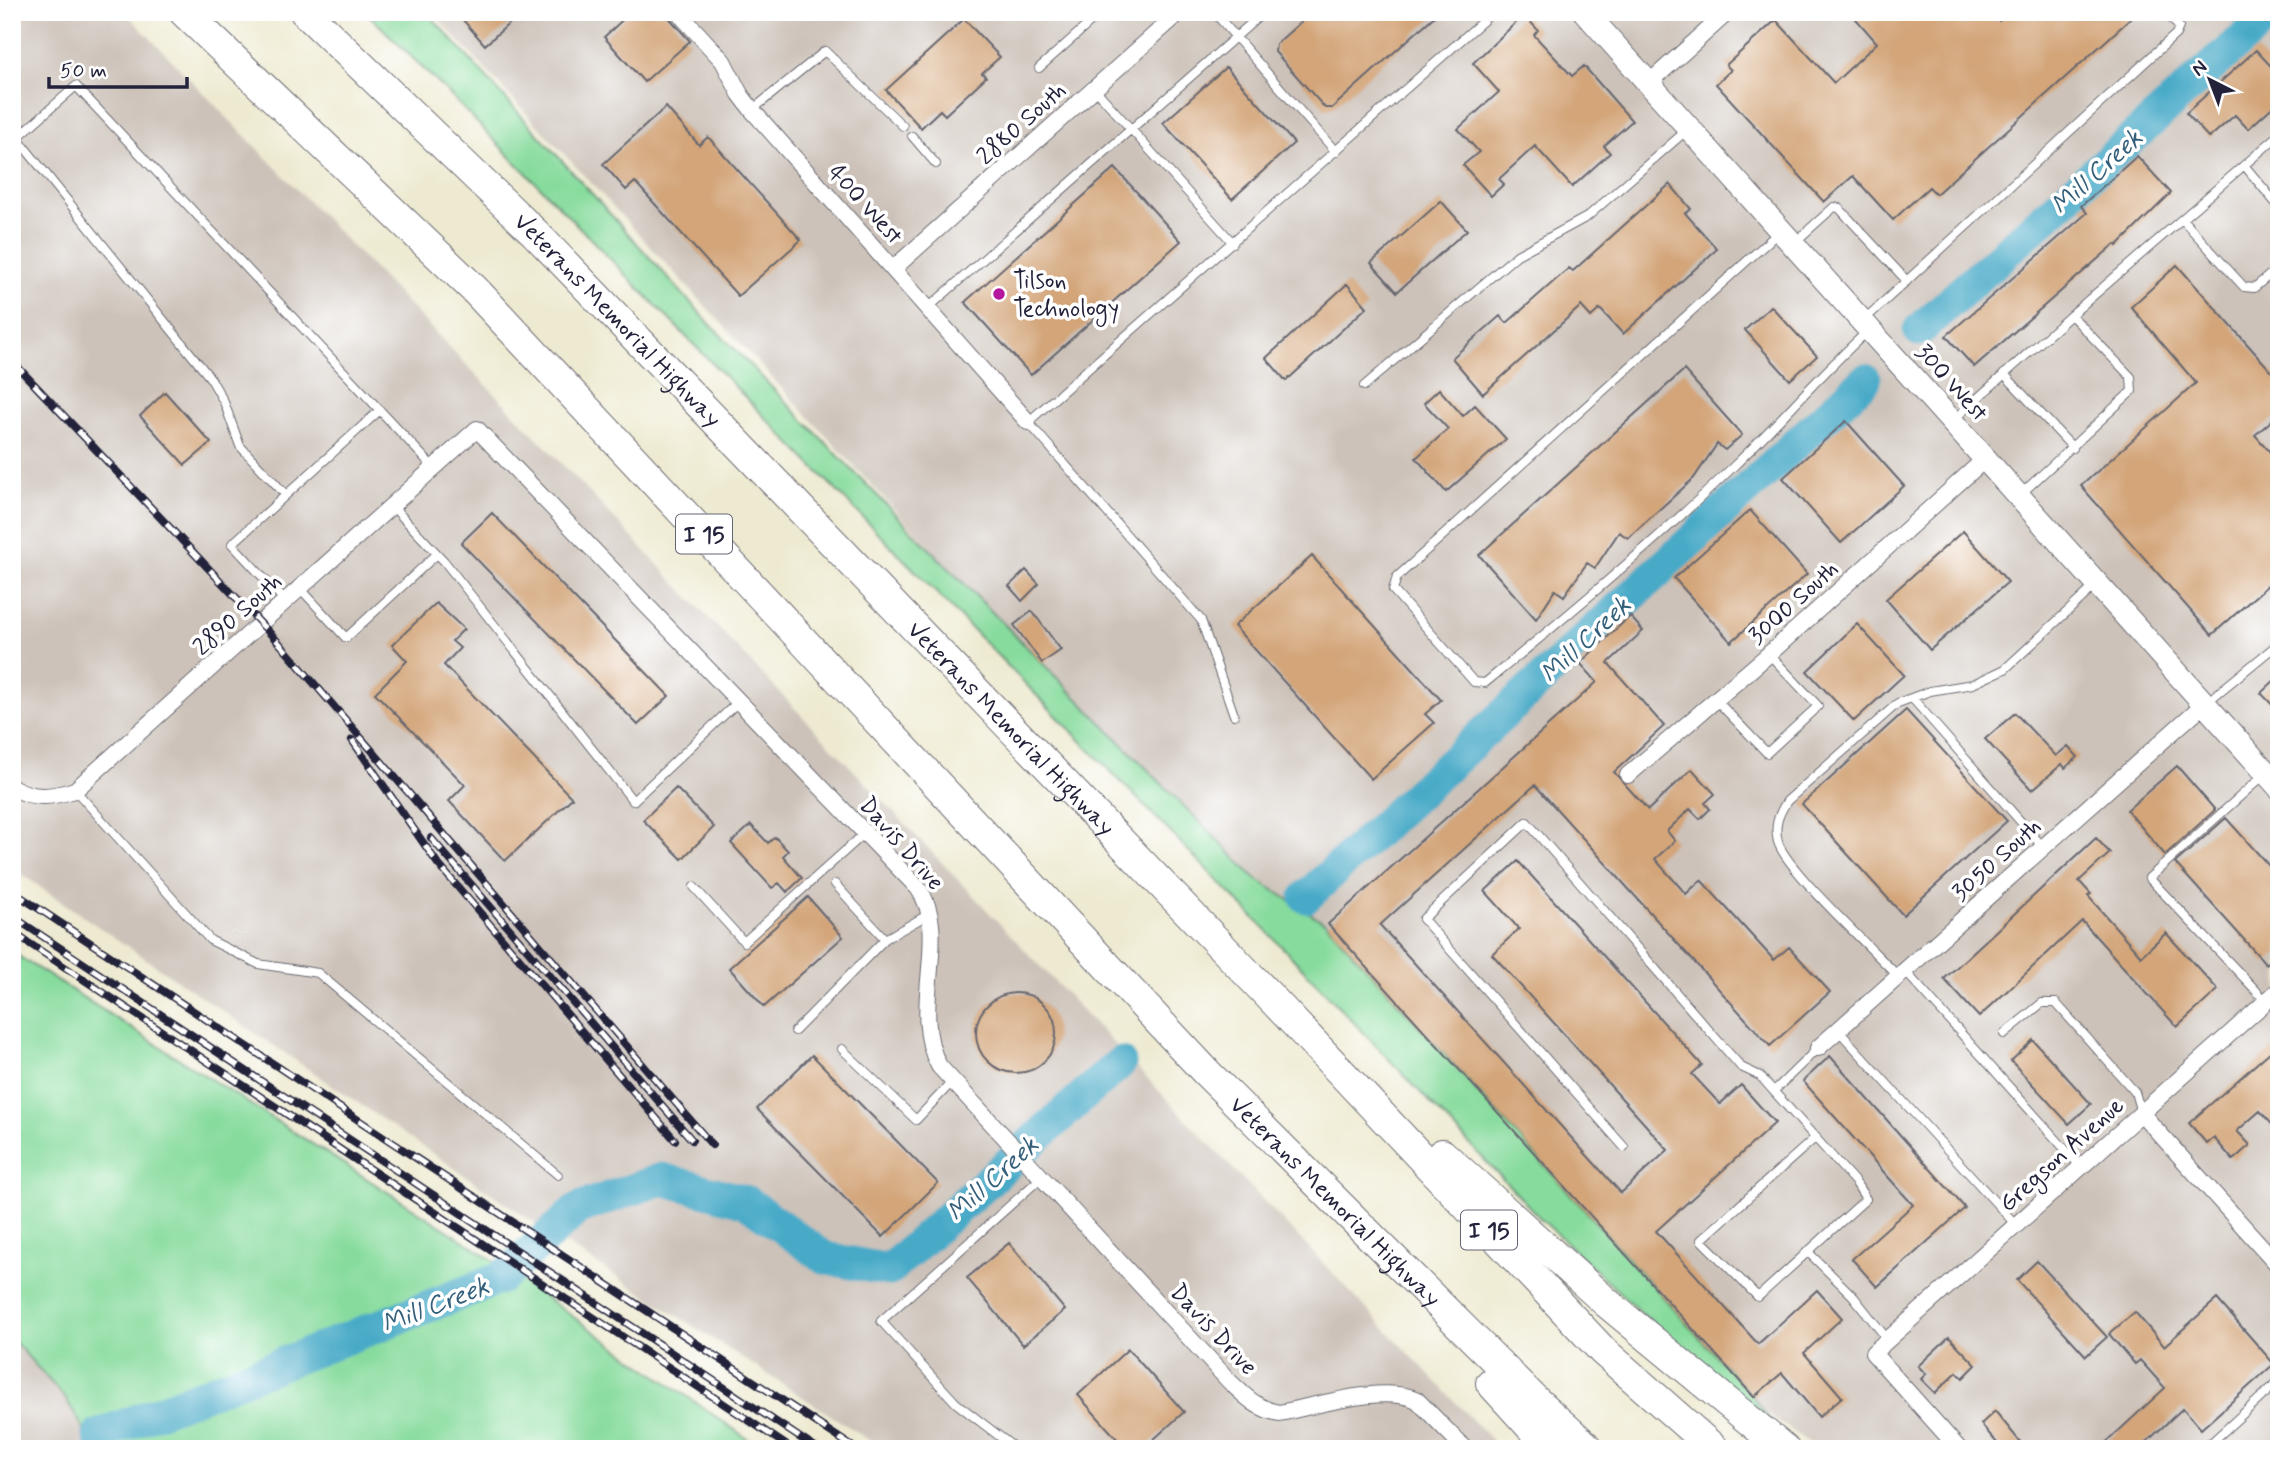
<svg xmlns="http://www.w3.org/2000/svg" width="2291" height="1461" viewBox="0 0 2291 1461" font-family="Mynerve,sans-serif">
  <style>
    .industrial { fill: #ccc2b9 }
    .green { fill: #87db9d; stroke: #547e6c; stroke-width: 2 }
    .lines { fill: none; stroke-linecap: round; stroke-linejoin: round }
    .river { stroke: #49aac8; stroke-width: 33 }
    .building { fill: #d3a579 }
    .service-casing { stroke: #696870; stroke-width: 10 }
    .minor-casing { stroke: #696870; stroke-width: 18 }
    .secondary-casing { stroke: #696870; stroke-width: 25 }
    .motorway-casing { stroke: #696870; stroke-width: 32 }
    .service { stroke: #fff; stroke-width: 8 }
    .minor { stroke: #fff; stroke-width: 16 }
    .secondary { stroke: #fff; stroke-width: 23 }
    .motorway { stroke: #fff; stroke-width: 30 }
    .rail-casing { stroke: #22223b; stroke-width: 8 }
    .rail { stroke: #fff; stroke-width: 5; stroke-dasharray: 16; stroke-linecap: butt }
    .poi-dot { fill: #b5179e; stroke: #fff; stroke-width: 2.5 }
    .labels { text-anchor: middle; stroke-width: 7; stroke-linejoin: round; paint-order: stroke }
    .shield { fill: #fff; stroke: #646476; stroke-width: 2 }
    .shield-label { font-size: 23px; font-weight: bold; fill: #22223b }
    .street-label { font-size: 24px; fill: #22223b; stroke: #fff }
    .poi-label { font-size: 24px; fill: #22223b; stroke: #fff; text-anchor: start }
    .water-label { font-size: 26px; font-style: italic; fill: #345f7a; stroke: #fff }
  </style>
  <rect width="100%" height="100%" fill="#fff"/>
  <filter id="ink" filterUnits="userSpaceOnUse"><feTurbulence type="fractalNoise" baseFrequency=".0143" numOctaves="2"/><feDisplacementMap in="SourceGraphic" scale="14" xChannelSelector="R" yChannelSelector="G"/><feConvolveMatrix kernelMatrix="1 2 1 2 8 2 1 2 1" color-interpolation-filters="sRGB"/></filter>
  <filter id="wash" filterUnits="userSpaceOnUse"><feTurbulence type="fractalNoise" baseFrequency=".00686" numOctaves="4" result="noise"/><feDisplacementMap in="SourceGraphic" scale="28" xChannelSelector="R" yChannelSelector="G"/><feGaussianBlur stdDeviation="1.57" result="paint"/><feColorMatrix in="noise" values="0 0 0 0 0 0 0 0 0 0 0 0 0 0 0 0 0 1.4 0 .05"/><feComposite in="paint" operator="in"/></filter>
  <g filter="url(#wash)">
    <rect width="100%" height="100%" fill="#eeead1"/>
    <path class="industrial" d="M 12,12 L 125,12 L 523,423 L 1500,1449 L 883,1449 L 566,1244 L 12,868 Z
      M 432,12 L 2279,12 L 2279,1449 L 1818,1449 L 1737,1392 L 1294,939 Z
      M 12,1339 L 66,1399 L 96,1449 L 12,1449 Z"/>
    <path class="green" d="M 366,12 L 427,12 L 710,324 L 903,522 L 1255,878 L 1327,924 L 1754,1398 L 1770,1421 L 1639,1311 L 1540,1218 L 1263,927 L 450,95 Z
      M 12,952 L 472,1246 L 762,1449 L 96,1449 L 66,1399 L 12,1339 Z"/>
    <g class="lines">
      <path class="river" d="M 1919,330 L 2273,12
        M 1306,897 L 1865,380
        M 99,1435 L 501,1278 L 579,1208 L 662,1179 L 747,1202 L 825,1258 L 889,1270 L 1120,1063"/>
    </g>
    <g id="blocks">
      <path class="building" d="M 456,12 L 522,12 L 485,45 Z
        M 631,12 L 664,12 L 690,41 L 644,82 L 604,37 Z
        M 1312,12 L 1439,12 L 1332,108 L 1325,108 L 1275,52 L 1276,44 Z
        M 1850,12 L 1992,12 L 1999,21 L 2009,12 L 2138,12 L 1936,194 L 1929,187 L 1893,220 L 1853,176 L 1824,202 L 1716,84 L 1731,70 L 1726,65 L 1776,20 L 1834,83 L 1877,43 Z
        M 1524,15 L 1538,30 L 1534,35 L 1572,76 L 1584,66 L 1632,121 L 1604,146 L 1610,153 L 1572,187 L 1535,146 L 1499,179 L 1504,184 L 1491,196 L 1463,165 L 1479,152 L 1458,129 L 1499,92 L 1473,63 Z
        M 964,19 L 1000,57 L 982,73 L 986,77 L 945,115 L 940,110 L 921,128 L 886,90 Z
        M 2256,50 L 2279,75 L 2279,101 L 2248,129 L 2235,115 L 2209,138 L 2186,113 Z
        M 1226,67 L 1294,143 L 1232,199 L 1163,123 Z
        M 666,107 L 699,145 L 708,137 L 801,240 L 738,296 L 635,182 L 626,190 L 603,164 Z
        M 2137,156 L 2171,193 L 2117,246 L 2115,244 L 1974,367 L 1946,336 L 2087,213 L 2081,206 Z
        M 1115,168 L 1181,241 L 1031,375 L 965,302 Z
        M 1670,184 L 1691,209 L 1685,213 L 1717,249 L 1623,334 L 1600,309 L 1591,317 L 1581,306 L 1483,394 L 1452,358 L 1500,316 L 1507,323 L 1569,268 L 1573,271 Z
        M 1441,201 L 1467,230 L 1397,292 L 1371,263 Z
        M 2177,265 L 2279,380 L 2279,414 L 2255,435 L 2279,462 L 2279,575 L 2212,635 L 2081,486 L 2196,383 L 2131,307 Z
        M 1347,284 L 1367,307 L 1286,381 L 1266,358 Z
        M 1771,306 L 1817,356 L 1790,380 L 1745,330 Z
        M 1684,370 L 1742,435 L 1725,450 L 1717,444 L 1694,478 L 1628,538 L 1619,532 L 1595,568 L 1587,563 L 1564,596 L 1555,590 L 1536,619 L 1479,555 Z
        M 1439,389 L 1463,416 L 1475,405 L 1506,439 L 1446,492 L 1416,458 L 1448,429 L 1424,403 Z
        M 165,392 L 211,443 L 185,465 L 140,416 Z
        M 1846,421 L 1904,486 L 1841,543 L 1783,478 Z
        M 1750,510 L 1807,574 L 1731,642 L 1674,578 Z
        M 492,513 L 669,696 L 638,725 L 461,543 Z
        M 1963,531 L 2008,582 L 1930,650 L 1886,599 Z
        M 1312,556 L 1441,700 L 1425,714 L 1434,723 L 1371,779 L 1234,626 Z
        M 1026,570 L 1039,584 L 1022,601 L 1009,586 Z
        M 436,603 L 464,629 L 452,641 L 460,648 L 444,665 L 572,798 L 505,861 L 449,801 L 465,785 L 375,693 L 407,661 L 392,645 Z
        M 1032,611 L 1061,650 L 1042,663 L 1014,625 Z
        M 1630,616 L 1643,631 L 1608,663 L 1664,726 L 1614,772 L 1648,810 L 1692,769 L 1715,794 L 1705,803 L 1710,809 L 1700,819 L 1690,809 L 1667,831 L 1675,841 L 1655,859 L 1686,894 L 1701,880 L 1774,960 L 1789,947 L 1830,992 L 1770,1046 L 1535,785 L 1380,925 L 1621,1193 L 1668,1150 L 1492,954 L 1519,929 L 1485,891 L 1518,861 L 1702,1065 L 1692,1074 L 1720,1104 L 1741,1085 L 1775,1123 L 1656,1231 L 1758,1344 L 1817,1290 L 1842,1318 L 1804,1353 L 1842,1397 L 1819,1417 L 1782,1373 L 1754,1397 L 1328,924 L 1597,682 L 1580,663 Z
        M 1857,624 L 1904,675 L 1854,721 L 1807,671 Z
        M 2279,676 L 2279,712 L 2261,693 Z
        M 1906,710 L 2007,821 L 1903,915 L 1802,804 Z
        M 2015,713 L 2056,756 L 2068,746 L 2078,757 L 2065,768 L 2062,764 L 2032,790 L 1985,739 Z
        M 2177,766 L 2215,810 L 2165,855 L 2127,810 Z
        M 676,788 L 714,827 L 682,859 L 643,820 Z
        M 2226,818 L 2279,877 L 2279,952 L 2266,964 L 2175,863 Z
        M 751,825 L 768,843 L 775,837 L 788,851 L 783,856 L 802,878 L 787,892 L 779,883 L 772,888 L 731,843 Z
        M 2096,838 L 2110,853 L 2079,881 L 2091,894 L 2088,896 L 2141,956 L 2166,933 L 2218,990 L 2177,1027 L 2082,921 L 1979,1017 L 1944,979 Z
        M 808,897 L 843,937 L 764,1007 L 729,968 Z
        M976 1033a40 40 0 1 1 80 0a40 40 0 1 1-80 0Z
        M 2033,1040 L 2091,1104 L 2069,1124 L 2011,1061 Z
        M 2279,1044 L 2279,1132 L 2260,1111 L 2237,1131 L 2250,1145 L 2233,1160 L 2214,1138 L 2207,1144 L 2189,1123 Z
        M 812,1055 L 938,1183 L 883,1237 L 757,1109 Z
        M 1830,1056 L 1965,1208 L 1877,1287 L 1852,1259 L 1913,1205 L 1803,1081 Z
        M 1009,1243 L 1065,1310 L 1023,1345 L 967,1278 Z
        M 2037,1261 L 2107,1337 L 2086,1356 L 2017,1280 Z
        M 2217,1299 L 2274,1364 L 2201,1429 L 2183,1408 L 2139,1449 L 2099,1449 L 2165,1388 L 2140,1360 L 2135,1364 L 2109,1334 L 2135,1312 L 2164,1346 Z
        M 1949,1337 L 1976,1365 L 1963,1378 L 1957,1372 L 1935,1393 L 1921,1379 L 1926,1374 L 1918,1366 Z
        M 1128,1349 L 1184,1412 L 1143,1449 L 1126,1449 L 1078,1395 Z
        M 1995,1411 L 2026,1449 L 2002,1449 L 1981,1424 Z"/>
    </g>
  </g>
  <g filter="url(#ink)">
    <use href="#blocks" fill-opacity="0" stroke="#696870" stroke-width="2"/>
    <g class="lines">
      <g class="service-casing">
        <path id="service" d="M 1214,12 L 1336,152
          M 1039,68 L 1102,12
          M 1094,88 L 1233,243
          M 752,110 L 825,51 L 903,126
          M 912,136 L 936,164
          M 2244,165 L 2279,207
          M 2182,219 L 2244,287 L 2254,288 L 2279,267
          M 1779,232 L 1397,577 L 1393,590 L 1474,682 L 1485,683 C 1570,614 1654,543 1734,466 C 1780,422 1821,373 1869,330
          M 1795,242 L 1834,207 L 1839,208 L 1907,281
          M 928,308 L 1264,12
          M 1865,319 L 2176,34 L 2179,27 L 2165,12
          M 2004,374 L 2073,448
          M 1364,386 L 1517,255 L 1587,217 L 1687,130
          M 1953,420 L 2071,315
          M 2021,494 L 2132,391 L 2131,377 L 2071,315 L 2279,135
          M 286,495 L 380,410
          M 392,506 L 444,561 L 633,801 L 740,700
          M 300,588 L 346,638 L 437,554
          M 285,601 L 232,544 L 286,495 L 240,446 L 224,402 L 211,379 L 17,138 L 76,86 L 434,468
          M 1912,698 L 2043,847
          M 1716,700 L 1767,753 L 1818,706 L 1769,654
          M 2207,702 L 2279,643
          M 1234,715 L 1201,620 L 1028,422 L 1493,12
          M 2264,775 L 2149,878 L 2266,1001
          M 75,790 L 210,940 L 258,964 L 318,973 L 558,1175
          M 835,884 L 885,939 L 929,914
          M 694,887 L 744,942 L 866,832
          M 1905,971 L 2081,1167
          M 1899,977 C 1875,952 1785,868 1778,842 C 1774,826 1778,815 1787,801 L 1898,703 L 1930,691 L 1973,684 L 2005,669 L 2095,586
          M 1838,1030 L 2016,1225
          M 795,1031 L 885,939
          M 2004,1034 L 2042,1003 L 2056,1003 L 2135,1092 L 2141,1113
          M 842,1049 L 916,1120 L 953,1081
          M 1774,1091 L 1818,1048
          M 1624,1147 L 1423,919 L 1527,822 L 1741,1067 L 1760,1076 L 1856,1183 L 1866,1199 L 1758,1297 L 1701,1240 L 1816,1137
          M 1807,1251 L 1853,1296 L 1888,1340
          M 1016,1449 L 956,1403 L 881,1321 L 1043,1176
          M 2192,1449 L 2212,1442 L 2279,1381"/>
      </g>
      <g class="minor-casing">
        <path id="minor" d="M 678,12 L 723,61 L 740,94 L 752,110 L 1028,422
          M 1649,83 L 1728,12
          M 893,269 L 1180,12
          M 1628,775 L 1769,654 L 1985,459
          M 12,787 C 34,800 52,797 75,790 L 477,429 L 918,888 C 952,934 908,1009 939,1066 L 1230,1382 C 1246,1397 1257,1409 1279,1413 C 1316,1406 1384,1384 1417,1400 L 1465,1449
          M 1818,1048 L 2204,704
          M 2141,1113 L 2279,1266
          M 1959,1449 L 1873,1353 L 2279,990"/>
      </g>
      <g class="secondary-casing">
        <path id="secondary" d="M 1585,12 L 2279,787"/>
      </g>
      <g class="motorway-casing">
        <g id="motorway">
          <path id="s1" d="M 184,12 L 475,290 L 1207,1073 L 1538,1403 L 1589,1449"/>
          <path id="s2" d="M 305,12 L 535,233 L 1274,1001 L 1603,1351 L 1714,1449"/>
          <path d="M 1442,1154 L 1607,1303 L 1784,1449"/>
          <path d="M 1491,1383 L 1551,1449"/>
        </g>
      </g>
      <use href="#service" class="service"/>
      <use href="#minor" class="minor"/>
      <use href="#secondary" class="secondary"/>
      <use href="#motorway" class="motorway"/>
      <g class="rail-casing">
        <path id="rail" d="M 12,361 L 281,645 L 712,1145
          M 352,740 L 438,864 L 675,1140
          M 431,838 L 692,1140
          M 12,891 L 856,1449
          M 12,916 L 817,1449
          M 12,932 L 792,1449"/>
      </g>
      <use href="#rail" class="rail"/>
    </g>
  </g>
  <circle class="poi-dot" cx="999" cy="294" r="7"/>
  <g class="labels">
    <g class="shield">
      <rect x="676" y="514.5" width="56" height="39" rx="5"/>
      <rect x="1461" y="1210.5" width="56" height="39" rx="5"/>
    </g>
    <g class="shield-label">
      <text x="704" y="542">I 15</text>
      <text x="1489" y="1238">I 15</text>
    </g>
    <g class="street-label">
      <text transform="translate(1021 123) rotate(-42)" y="8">2880 South</text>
      <text transform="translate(866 204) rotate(48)" y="8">400 West</text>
      <text dy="8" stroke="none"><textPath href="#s2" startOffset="439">Veterans Memorial Highway</textPath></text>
      <text transform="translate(1952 382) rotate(48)" y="8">300 West</text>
      <text transform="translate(1793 602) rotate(-42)" y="8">3000 South</text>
      <text transform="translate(237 614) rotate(-42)" y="8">2890 South</text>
      <text dy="8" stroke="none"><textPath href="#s2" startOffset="1006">Veterans Memorial Highway</textPath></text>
      <text transform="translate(902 843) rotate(49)" y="8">Davis Drive</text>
      <text transform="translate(1996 859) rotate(-42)" y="8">3050 South</text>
      <text transform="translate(2061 1154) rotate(-42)" y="8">Gregson Avenue</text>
      <text dy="8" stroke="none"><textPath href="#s1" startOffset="1656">Veterans Memorial Highway</textPath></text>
      <text transform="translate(1214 1329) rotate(47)" y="8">Davis Drive</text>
    </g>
    <g class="poi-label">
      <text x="1013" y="288">Tilson<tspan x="1013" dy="28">Technology</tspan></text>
    </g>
    <g class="water-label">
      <text transform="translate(2096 171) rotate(-42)" y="9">Mill Creek</text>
      <text transform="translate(1585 639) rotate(-43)" y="9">Mill Creek</text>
      <text transform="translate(992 1178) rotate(-42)" y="9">Mill Creek</text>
      <text transform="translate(435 1304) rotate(-21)" y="9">Mill Creek</text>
    </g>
  </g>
  <rect width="2291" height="1461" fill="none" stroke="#fff" stroke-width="42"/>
  <g transform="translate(2210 80) rotate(318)" stroke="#ffffff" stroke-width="5" paint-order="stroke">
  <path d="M0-5L12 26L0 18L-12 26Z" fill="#22223b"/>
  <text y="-10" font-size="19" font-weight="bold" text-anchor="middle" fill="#22223b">N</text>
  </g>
  <path d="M49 77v10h138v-10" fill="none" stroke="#22223b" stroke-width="3.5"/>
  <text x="60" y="77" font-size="21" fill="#22223b" stroke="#ffffff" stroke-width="5" paint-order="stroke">50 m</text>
</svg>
